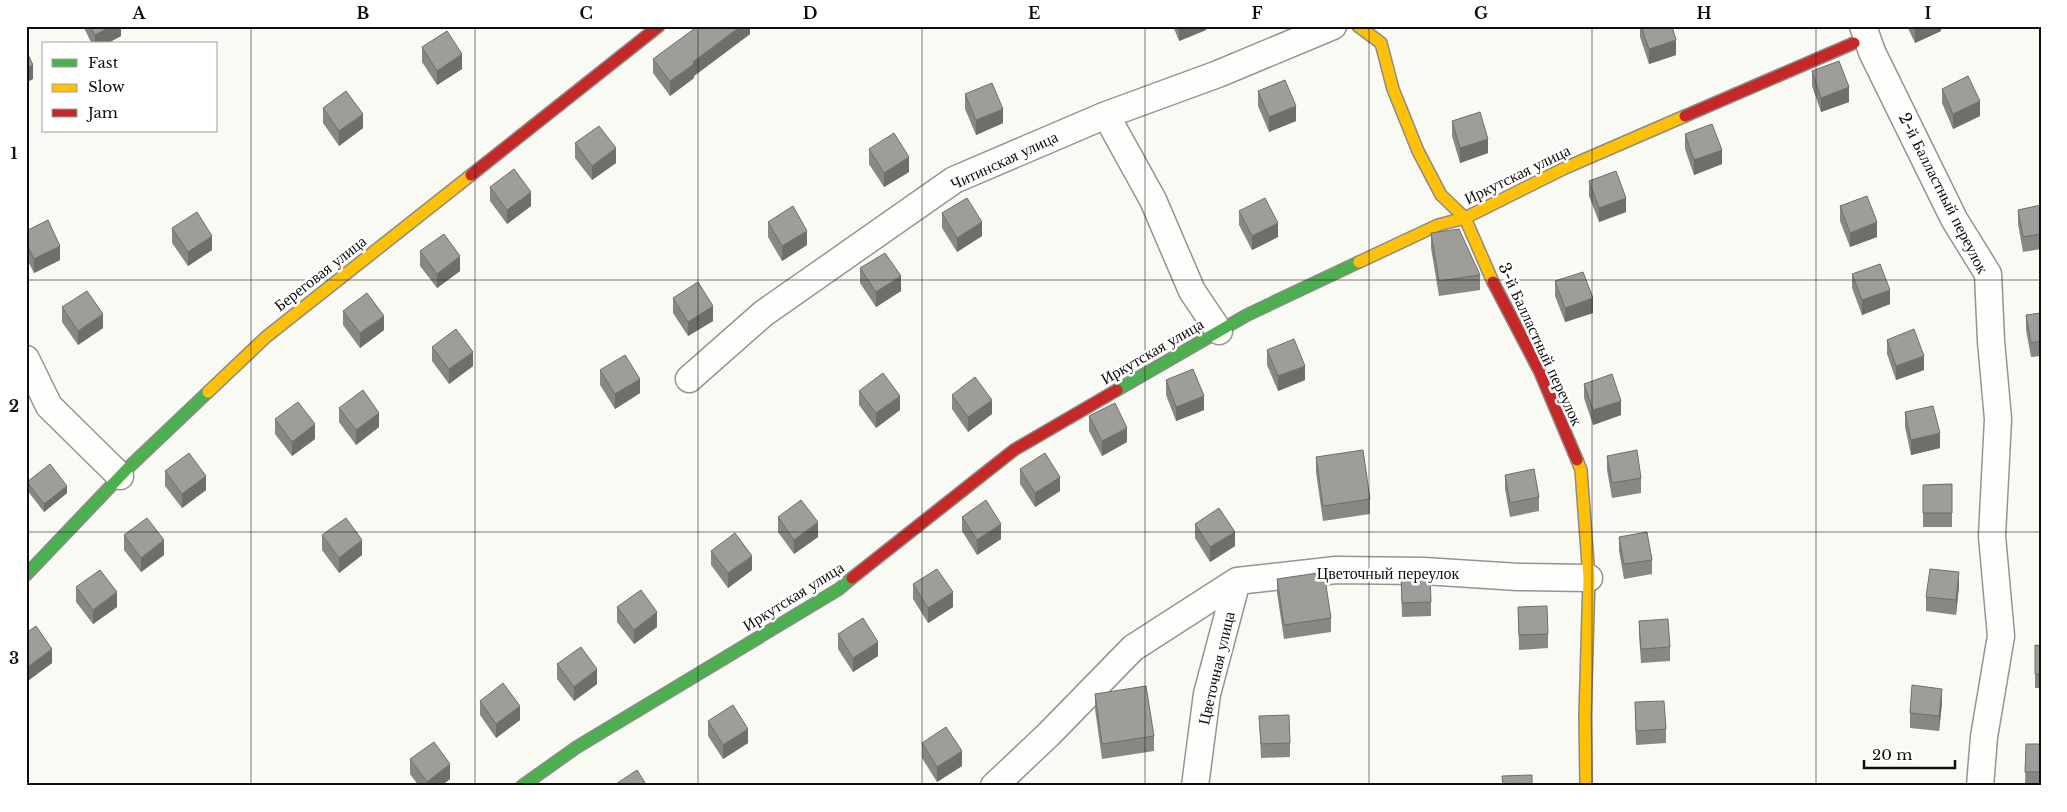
<svg xmlns="http://www.w3.org/2000/svg" width="2067" height="812" viewBox="0 0 2067 812" font-family="'Libre Baskerville',serif">
  <style>
    .lines { fill: none; stroke-linecap: round; stroke-linejoin: round }
    .street-casing { stroke: #949492; stroke-width: 29 }
    .fast-casing { stroke: #8b8b88; stroke-width: 14 }
    .slow-casing { stroke: #8b8b88; stroke-width: 14 }
    .jam-casing { stroke: #8b8b88; stroke-width: 14 }
    .street { stroke: #fefefd; stroke-width: 26 }
    .fast { stroke: #4caf50; stroke-width: 11 }
    .slow { stroke: #ffc107; stroke-width: 11 }
    .jam { stroke: #c62828; stroke-width: 11 }
    .wall { fill: #888784 }
    .shaded-wall { fill: #6f6e6b }
    .building { fill: #9e9d99; stroke: #6f6e6b }
    .grid { fill: none; stroke: #0e0e0e; stroke-width: 1; stroke-opacity: 0.55 }
    .labels { text-anchor: middle; stroke-width: 5; stroke-linejoin: round; paint-order: stroke }
    .street-label { font-size: 16px; fill: #0e0e0e; stroke: #fff }
    .neatline { fill: none; stroke: #0e0e0e; stroke-width: 2 }
    .grid-label { font-size: 16px; text-anchor: middle; font-weight: bold; fill: #0e0e0e }
  </style>
  <rect width="100%" height="100%" fill="#fafaf4"/>
  <g class="lines">
    <g class="street-casing">
      <path id="street" d="M 1863,26 L 1872,52 L 1954,219 L 1988,274 L 1991,341 L 1998,419 L 1992,536 L 2001,636 L 1984,737 L 1980,786
        M 1106,115 L 1153,200 L 1192,291 L 1219,331
        M 26,359 L 49,406 L 120,476
        M 689,379 L 764,313 L 954,180 L 1106,115 L 1218,74 L 1333,26
        M 994,786 L 1049,734 L 1133,648 L 1237,581 L 1336,570 L 1424,571 L 1518,577 L 1589,578
        M 1195,786 L 1207,694 L 1237,581"/>
    </g>
    <g class="fast-casing">
      <path id="fast" d="M 1117,390 L 1247,315 L 1359,262
        M 26,575 L 128,468 L 208,392
        M 522,786 L 577,747 L 839,589 L 852,578"/>
    </g>
    <g class="slow-casing">
      <path id="slow" d="M 1358,26 L 1381,43 L 1393,89 L 1418,151 L 1441,195 L 1465,218 L 1493,282
        M 1359,262 L 1438,225 L 1465,218 L 1565,168 L 1685,116
        M 208,392 L 266,337 L 471,175
        M 1577,460 L 1581,470 L 1589,578 L 1585,716 L 1586,786"/>
    </g>
    <g class="jam-casing">
      <path id="jam" d="M 1685,116 L 1854,43
        M 471,175 L 659,26
        M 1493,282 L 1540,372 L 1577,460
        M 852,578 L 1014,450 L 1117,390"/>
    </g>
    <use href="#street" class="street"/>
    <use href="#fast" class="fast"/>
    <use href="#slow" class="slow"/>
    <use href="#jam" class="jam"/>
  </g>
  <path class="wall" d="M 83,26 L 121,26 L 121,36 L 106,44 L 92,44 Z
    M 750,26 L 750,34 L 694,76 L 694,78 L 670,96 L 653,73 L 653,59 Z
    M 1173,26 L 1206,26 L 1206,30 L 1179,41 Z
    M 1640,26 L 1672,26 L 1676,55 L 1649,64 L 1640,37 Z
    M 1907,26 L 1941,26 L 1941,31 L 1915,43 Z
    M 422,47 L 462,69 L 437,85 L 422,62 Z
    M 1812,71 L 1849,102 L 1821,112 L 1812,86 Z
    M 1942,89 L 1980,116 L 1953,129 L 1942,103 Z
    M 1258,91 L 1296,121 L 1269,132 L 1258,106 Z
    M 965,94 L 1003,123 L 976,135 L 965,109 Z
    M 323,108 L 363,128 L 339,146 L 323,123 Z
    M 1452,121 L 1488,153 L 1460,163 L 1452,136 Z
    M 1685,134 L 1722,164 L 1694,175 L 1685,149 Z
    M 575,143 L 616,163 L 592,180 L 575,158 Z
    M 869,149 L 909,172 L 884,187 L 869,164 Z
    M 1589,181 L 1626,212 L 1599,222 L 1589,196 Z
    M 490,187 L 531,206 L 507,224 L 490,201 Z
    M 2041,205 L 2041,249 L 2023,252 L 2018,224 L 2018,210 Z
    M 1840,206 L 1877,237 L 1850,247 L 1840,221 Z
    M 1239,211 L 1278,237 L 1252,250 L 1239,225 Z
    M 942,213 L 982,236 L 957,252 L 942,228 Z
    M 768,222 L 807,245 L 782,261 L 768,237 Z
    M 172,228 L 212,250 L 188,266 L 172,243 Z
    M 26,231 L 60,260 L 34,273 L 26,257 Z
    M 1431,233 L 1480,275 L 1480,290 L 1439,296 L 1431,248 Z
    M 420,251 L 460,271 L 437,288 L 420,266 Z
    M 860,268 L 901,291 L 876,307 L 860,283 Z
    M 1852,274 L 1890,304 L 1862,315 L 1852,288 Z
    M 1555,281 L 1593,313 L 1565,322 L 1555,296 Z
    M 673,298 L 713,321 L 688,336 L 673,313 Z
    M 62,307 L 103,328 L 78,345 L 62,322 Z
    M 343,311 L 384,330 L 360,348 L 343,325 Z
    M 2041,313 L 2041,356 L 2031,357 L 2026,330 L 2026,315 Z
    M 1887,340 L 1924,370 L 1896,380 L 1887,354 Z
    M 432,347 L 473,366 L 449,384 L 432,361 Z
    M 1267,350 L 1305,380 L 1278,391 L 1267,365 Z
    M 600,370 L 640,393 L 615,409 L 600,385 Z
    M 1166,380 L 1204,410 L 1176,421 L 1166,395 Z
    M 1584,384 L 1621,415 L 1593,425 L 1584,398 Z
    M 859,391 L 900,410 L 876,428 L 859,405 Z
    M 952,395 L 992,414 L 968,432 L 952,409 Z
    M 339,408 L 379,427 L 356,445 L 339,422 Z
    M 1905,412 L 1940,448 L 1911,455 L 1905,427 Z
    M 1089,416 L 1127,442 L 1102,456 L 1089,431 Z
    M 275,419 L 315,439 L 292,456 L 275,434 Z
    M 1607,456 L 1641,478 L 1641,493 L 1612,498 L 1607,470 Z
    M 1316,457 L 1370,499 L 1370,514 L 1323,521 L 1316,472 Z
    M 1020,469 L 1060,491 L 1035,507 L 1020,484 Z
    M 165,471 L 206,490 L 182,508 L 165,486 Z
    M 1505,475 L 1539,497 L 1539,511 L 1510,517 L 1505,489 Z
    M 27,482 L 67,493 L 44,512 L 27,490 Z
    M 1952,484 L 1952,527 L 1923,527 L 1923,485 Z
    M 778,517 L 818,537 L 794,554 L 778,532 Z
    M 962,517 L 1001,539 L 977,555 L 962,531 Z
    M 1195,524 L 1235,546 L 1210,562 L 1195,538 Z
    M 124,535 L 164,555 L 141,572 L 124,550 Z
    M 322,535 L 362,555 L 339,573 L 322,550 Z
    M 1619,537 L 1652,560 L 1652,574 L 1624,579 L 1619,551 Z
    M 711,551 L 752,570 L 728,588 L 711,565 Z
    M 1401,575 L 1431,602 L 1431,616 L 1402,617 Z
    M 1277,579 L 1331,618 L 1331,632 L 1284,639 L 1277,593 Z
    M 913,584 L 953,607 L 928,623 L 913,599 Z
    M 1959,586 L 1956,615 L 1926,611 L 1926,597 Z
    M 76,587 L 117,607 L 93,624 L 76,602 Z
    M 617,607 L 657,627 L 634,644 L 617,622 Z
    M 1518,607 L 1548,634 L 1548,648 L 1519,650 Z
    M 1639,621 L 1670,647 L 1670,661 L 1641,663 L 1639,635 Z
    M 26,633 L 52,663 L 29,680 L 26,677 Z
    M 838,634 L 878,656 L 853,672 L 838,649 Z
    M 2035,645 L 2041,646 L 2041,688 L 2035,688 Z
    M 557,664 L 597,684 L 574,701 L 557,679 Z
    M 1095,694 L 1154,736 L 1154,751 L 1102,759 L 1095,709 Z
    M 480,701 L 520,720 L 496,738 L 480,715 Z
    M 1635,702 L 1666,729 L 1666,743 L 1636,745 L 1635,717 Z
    M 1942,703 L 1939,731 L 1910,728 L 1910,713 Z
    M 1259,716 L 1290,743 L 1290,757 L 1261,758 Z
    M 708,721 L 748,743 L 723,759 L 708,736 Z
    M 922,743 L 962,766 L 937,782 L 922,758 Z
    M 2026,744 L 2041,744 L 2041,786 L 2025,786 Z
    M 410,759 L 450,779 L 441,786 L 419,786 L 410,774 Z"/>
  <path class="shaded-wall" d="M 112,26 L 121,26 L 121,36 L 106,44 L 95,44 L 95,35 Z
    M 741,26 L 750,26 L 750,34 L 694,76 L 694,78 L 670,96 L 670,81 L 693,62 Z
    M 1181,26 L 1206,26 L 1206,30 L 1179,41 L 1179,27 Z
    M 1920,26 L 1941,26 L 1941,31 L 1915,43 L 1915,29 Z
    M 1676,40 L 1676,55 L 1649,64 L 1649,49 Z
    M 462,54 L 462,69 L 437,85 L 437,71 Z
    M 33,65 L 33,79 L 26,83 L 26,68 Z
    M 1849,87 L 1849,102 L 1821,112 L 1821,98 Z
    M 1980,101 L 1980,116 L 1953,129 L 1953,114 Z
    M 1296,106 L 1296,121 L 1269,132 L 1269,117 Z
    M 1003,109 L 1003,123 L 976,135 L 976,120 Z
    M 363,114 L 363,128 L 339,146 L 339,131 Z
    M 1488,139 L 1488,153 L 1460,163 L 1460,148 Z
    M 616,148 L 616,163 L 592,180 L 592,166 Z
    M 1722,150 L 1722,164 L 1694,175 L 1694,160 Z
    M 909,157 L 909,172 L 884,187 L 884,173 Z
    M 531,192 L 531,206 L 507,224 L 507,210 Z
    M 1626,198 L 1626,212 L 1599,222 L 1599,208 Z
    M 982,222 L 982,236 L 957,252 L 957,238 Z
    M 1877,222 L 1877,237 L 1850,247 L 1850,233 Z
    M 1278,223 L 1278,237 L 1252,250 L 1252,236 Z
    M 807,231 L 807,245 L 782,261 L 782,246 Z
    M 212,236 L 212,250 L 188,266 L 188,252 Z
    M 60,246 L 60,260 L 34,273 L 34,259 Z
    M 460,256 L 460,271 L 437,288 L 437,274 Z
    M 901,276 L 901,291 L 876,307 L 876,292 Z
    M 1890,290 L 1890,304 L 1862,315 L 1862,300 Z
    M 1593,298 L 1593,313 L 1565,322 L 1565,308 Z
    M 713,306 L 713,321 L 688,336 L 688,322 Z
    M 103,314 L 103,328 L 78,345 L 78,331 Z
    M 384,316 L 384,330 L 360,348 L 360,333 Z
    M 473,352 L 473,366 L 449,384 L 449,369 Z
    M 1924,356 L 1924,370 L 1896,380 L 1896,366 Z
    M 1305,366 L 1305,380 L 1278,391 L 1278,376 Z
    M 640,379 L 640,393 L 615,409 L 615,394 Z
    M 900,396 L 900,410 L 876,428 L 876,413 Z
    M 1204,396 L 1204,410 L 1176,421 L 1176,407 Z
    M 992,400 L 992,414 L 968,432 L 968,417 Z
    M 1621,401 L 1621,415 L 1593,425 L 1593,410 Z
    M 379,413 L 379,427 L 356,445 L 356,430 Z
    M 315,424 L 315,439 L 292,456 L 292,442 Z
    M 1127,428 L 1127,442 L 1102,456 L 1102,441 Z
    M 1940,433 L 1940,448 L 1911,455 L 1911,440 Z
    M 206,476 L 206,490 L 182,508 L 182,494 Z
    M 1060,477 L 1060,491 L 1035,507 L 1035,493 Z
    M 67,486 L 67,493 L 44,512 L 44,504 Z
    M 818,522 L 818,537 L 794,554 L 794,540 Z
    M 1001,524 L 1001,539 L 977,555 L 977,540 Z
    M 1235,532 L 1235,546 L 1210,562 L 1210,547 Z
    M 164,540 L 164,555 L 141,572 L 141,558 Z
    M 362,540 L 362,555 L 339,573 L 339,558 Z
    M 752,556 L 752,570 L 728,588 L 728,573 Z
    M 1959,572 L 1959,586 L 1956,615 L 1956,600 Z
    M 117,592 L 117,607 L 93,624 L 93,610 Z
    M 953,592 L 953,607 L 928,623 L 928,608 Z
    M 657,612 L 657,627 L 634,644 L 634,630 Z
    M 878,642 L 878,656 L 853,672 L 853,658 Z
    M 52,649 L 52,663 L 29,680 L 29,666 Z
    M 597,669 L 597,684 L 574,701 L 574,687 Z
    M 1942,689 L 1942,703 L 1939,731 L 1939,716 Z
    M 520,706 L 520,720 L 496,738 L 496,724 Z
    M 748,729 L 748,743 L 723,759 L 723,745 Z
    M 962,751 L 962,766 L 937,782 L 937,767 Z
    M 450,764 L 450,779 L 441,786 L 427,786 L 427,782 Z"/>
  <path class="building" d="M 90,26 L 112,26 L 95,35 Z
    M 698,26 L 741,26 L 693,62 L 694,64 L 670,81 L 653,59 Z
    M 1641,26 L 1672,26 L 1676,40 L 1649,49 Z
    M 1913,26 L 1920,26 L 1915,29 Z
    M 447,31 L 462,54 L 437,71 L 422,47 Z
    M 26,50 L 33,65 L 26,68 Z
    M 1839,61 L 1849,87 L 1821,98 L 1812,71 Z
    M 1968,76 L 1980,101 L 1953,114 L 1942,89 Z
    M 1285,80 L 1296,106 L 1269,117 L 1258,91 Z
    M 992,83 L 1003,109 L 976,120 L 965,94 Z
    M 346,91 L 363,114 L 339,131 L 323,108 Z
    M 1480,112 L 1488,139 L 1460,148 L 1452,121 Z
    M 1712,124 L 1722,150 L 1694,160 L 1685,134 Z
    M 599,126 L 616,148 L 592,166 L 575,143 Z
    M 894,133 L 909,157 L 884,173 L 869,149 Z
    M 514,169 L 531,192 L 507,210 L 490,187 Z
    M 1616,171 L 1626,198 L 1599,208 L 1589,181 Z
    M 1867,196 L 1877,222 L 1850,233 L 1840,206 Z
    M 967,198 L 982,222 L 957,238 L 942,213 Z
    M 1265,198 L 1278,223 L 1252,236 L 1239,211 Z
    M 2041,205 L 2041,234 L 2023,237 L 2018,210 Z
    M 793,206 L 807,231 L 782,246 L 768,222 Z
    M 197,212 L 212,236 L 188,252 L 172,228 Z
    M 48,220 L 60,246 L 34,259 L 26,243 L 26,231 Z
    M 1459,229 L 1480,275 L 1439,281 L 1431,233 Z
    M 444,234 L 460,256 L 437,274 L 420,251 Z
    M 885,253 L 901,276 L 876,292 L 860,268 Z
    M 1880,264 L 1890,290 L 1862,300 L 1852,274 Z
    M 1583,272 L 1593,298 L 1565,308 L 1555,281 Z
    M 698,282 L 713,306 L 688,322 L 673,298 Z
    M 87,291 L 103,314 L 78,331 L 62,307 Z
    M 367,293 L 384,316 L 360,333 L 343,311 Z
    M 2041,313 L 2041,341 L 2031,343 L 2026,315 Z
    M 456,329 L 473,352 L 449,369 L 432,347 Z
    M 1914,329 L 1924,356 L 1896,366 L 1887,340 Z
    M 1294,339 L 1305,366 L 1278,376 L 1267,350 Z
    M 625,355 L 640,379 L 615,394 L 600,370 Z
    M 1193,369 L 1204,396 L 1176,407 L 1166,380 Z
    M 883,373 L 900,396 L 876,413 L 859,391 Z
    M 1612,374 L 1621,401 L 1593,410 L 1584,384 Z
    M 975,377 L 992,400 L 968,417 L 952,395 Z
    M 363,390 L 379,413 L 356,430 L 339,408 Z
    M 298,402 L 315,424 L 292,442 L 275,419 Z
    M 1115,403 L 1127,428 L 1102,441 L 1089,416 Z
    M 1933,406 L 1940,433 L 1911,440 L 1905,412 Z
    M 1363,450 L 1370,499 L 1323,506 L 1316,457 Z
    M 1637,450 L 1641,478 L 1612,483 L 1607,456 Z
    M 189,453 L 206,476 L 182,494 L 165,471 Z
    M 1045,453 L 1060,477 L 1035,493 L 1020,469 Z
    M 50,464 L 67,486 L 44,504 L 27,482 Z
    M 1534,469 L 1539,497 L 1510,503 L 1505,475 Z
    M 1952,484 L 1952,513 L 1923,513 L 1923,485 Z
    M 801,500 L 818,522 L 794,540 L 778,517 Z
    M 986,500 L 1001,524 L 977,540 L 962,517 Z
    M 1219,508 L 1235,532 L 1210,547 L 1195,524 Z
    M 147,518 L 164,540 L 141,558 L 124,535 Z
    M 346,518 L 362,540 L 339,558 L 322,535 Z
    M 1647,532 L 1652,560 L 1624,564 L 1619,537 Z
    M 735,533 L 752,556 L 728,573 L 711,551 Z
    M 937,569 L 953,592 L 928,608 L 913,584 Z
    M 1930,569 L 1959,572 L 1956,600 L 1926,597 Z
    M 100,570 L 117,592 L 93,610 L 76,587 Z
    M 1324,572 L 1331,618 L 1284,625 L 1277,579 Z
    M 1430,574 L 1431,602 L 1402,603 L 1401,575 Z
    M 641,590 L 657,612 L 634,630 L 617,607 Z
    M 1547,606 L 1548,634 L 1519,635 L 1518,607 Z
    M 863,618 L 878,642 L 853,658 L 838,634 Z
    M 1668,619 L 1670,647 L 1641,649 L 1639,621 Z
    M 36,626 L 52,649 L 29,666 L 26,662 L 26,633 Z
    M 2035,645 L 2041,646 L 2041,674 L 2035,674 Z
    M 581,647 L 597,669 L 574,687 L 557,664 Z
    M 503,683 L 520,706 L 496,724 L 480,701 Z
    M 1912,685 L 1942,689 L 1939,716 L 1910,713 Z
    M 1146,686 L 1154,736 L 1102,744 L 1095,694 Z
    M 1664,701 L 1666,729 L 1636,731 L 1635,702 Z
    M 733,705 L 748,729 L 723,745 L 708,721 Z
    M 1289,715 L 1290,743 L 1261,744 L 1259,716 Z
    M 946,727 L 962,751 L 937,767 L 922,743 Z
    M 434,742 L 450,764 L 427,782 L 410,759 Z
    M 2026,744 L 2041,744 L 2041,772 L 2025,772 Z
    M 637,770 L 647,786 L 613,786 Z
    M 1532,775 L 1532,786 L 1503,786 L 1502,776 Z"/>
  <path class="grid" d="M 251,26 L 251,786M 475,26 L 475,786M 698,26 L 698,786M 922,26 L 922,786M 1145,26 L 1145,786M 1369,26 L 1369,786M 1592,26 L 1592,786M 1816,26 L 1816,786M 26,280 L 2041,280M 26,532 L 2041,532"/>
  <g class="labels">
    <g class="street-label">
      <text transform="translate(1004 160) rotate(-25)" y="6">Читинская улица</text>
      <text transform="translate(1517 174) rotate(-26)" y="6">Иркутская улица</text>
      <text transform="translate(1944 193) rotate(63)" y="6">2-й Балластный переулок</text>
      <text transform="translate(320 273) rotate(-38)" y="6">Береговая улица</text>
      <text transform="translate(1541 344) rotate(65)" y="6">3-й Балластный переулок</text>
      <text transform="translate(1152 351) rotate(-30)" y="6">Иркутская улица</text>
      <text x="1388" y="579">Цветочный переулок</text>
      <text transform="translate(793 596) rotate(-32)" y="6">Иркутская улица</text>
      <text transform="translate(1216 668) rotate(-77)" y="6">Цветочная улица</text>
    </g>
  </g>
  <rect width="2067" height="812" fill="none" stroke="#ffffff" stroke-width="55"/>
  <rect x="42" y="42" width="175" height="90" fill="#ffffff" stroke="#9f9f9f"/>
  <rect x="52" y="59" width="25" height="8" fill="#4caf50" stroke="#9f9f9f"/>
  <text x="88" y="68" font-size="15" fill="#0e0e0e">Fast</text>
  <rect x="52" y="84" width="25" height="8" fill="#ffc107" stroke="#9f9f9f"/>
  <text x="88" y="92" font-size="15" fill="#0e0e0e">Slow</text>
  <rect x="52" y="109" width="25" height="8" fill="#c62828" stroke="#9f9f9f"/>
  <text x="88" y="118" font-size="15" fill="#0e0e0e">Jam</text>
  <path d="M1864 760v8h91v-8" fill="none" stroke="#0e0e0e" stroke-width="2.5"/>
  <text x="1872" y="760" font-size="15" fill="#0e0e0e" stroke="#ffffff" stroke-width="4" paint-order="stroke">20 m</text>
  <rect x="28" y="28" width="2012" height="756" class="neatline"/>
  <g class="grid-label">
    <text x="139" y="19">A</text>
    <text x="363" y="19">B</text>
    <text x="586" y="19">C</text>
    <text x="810" y="19">D</text>
    <text x="1034" y="19">E</text>
    <text x="1257" y="19">F</text>
    <text x="1481" y="19">G</text>
    <text x="1704" y="19">H</text>
    <text x="1928" y="19">I</text>
    <text x="14" y="159">1</text>
    <text x="14" y="412">2</text>
    <text x="14" y="664">3</text>
  </g>
</svg>
